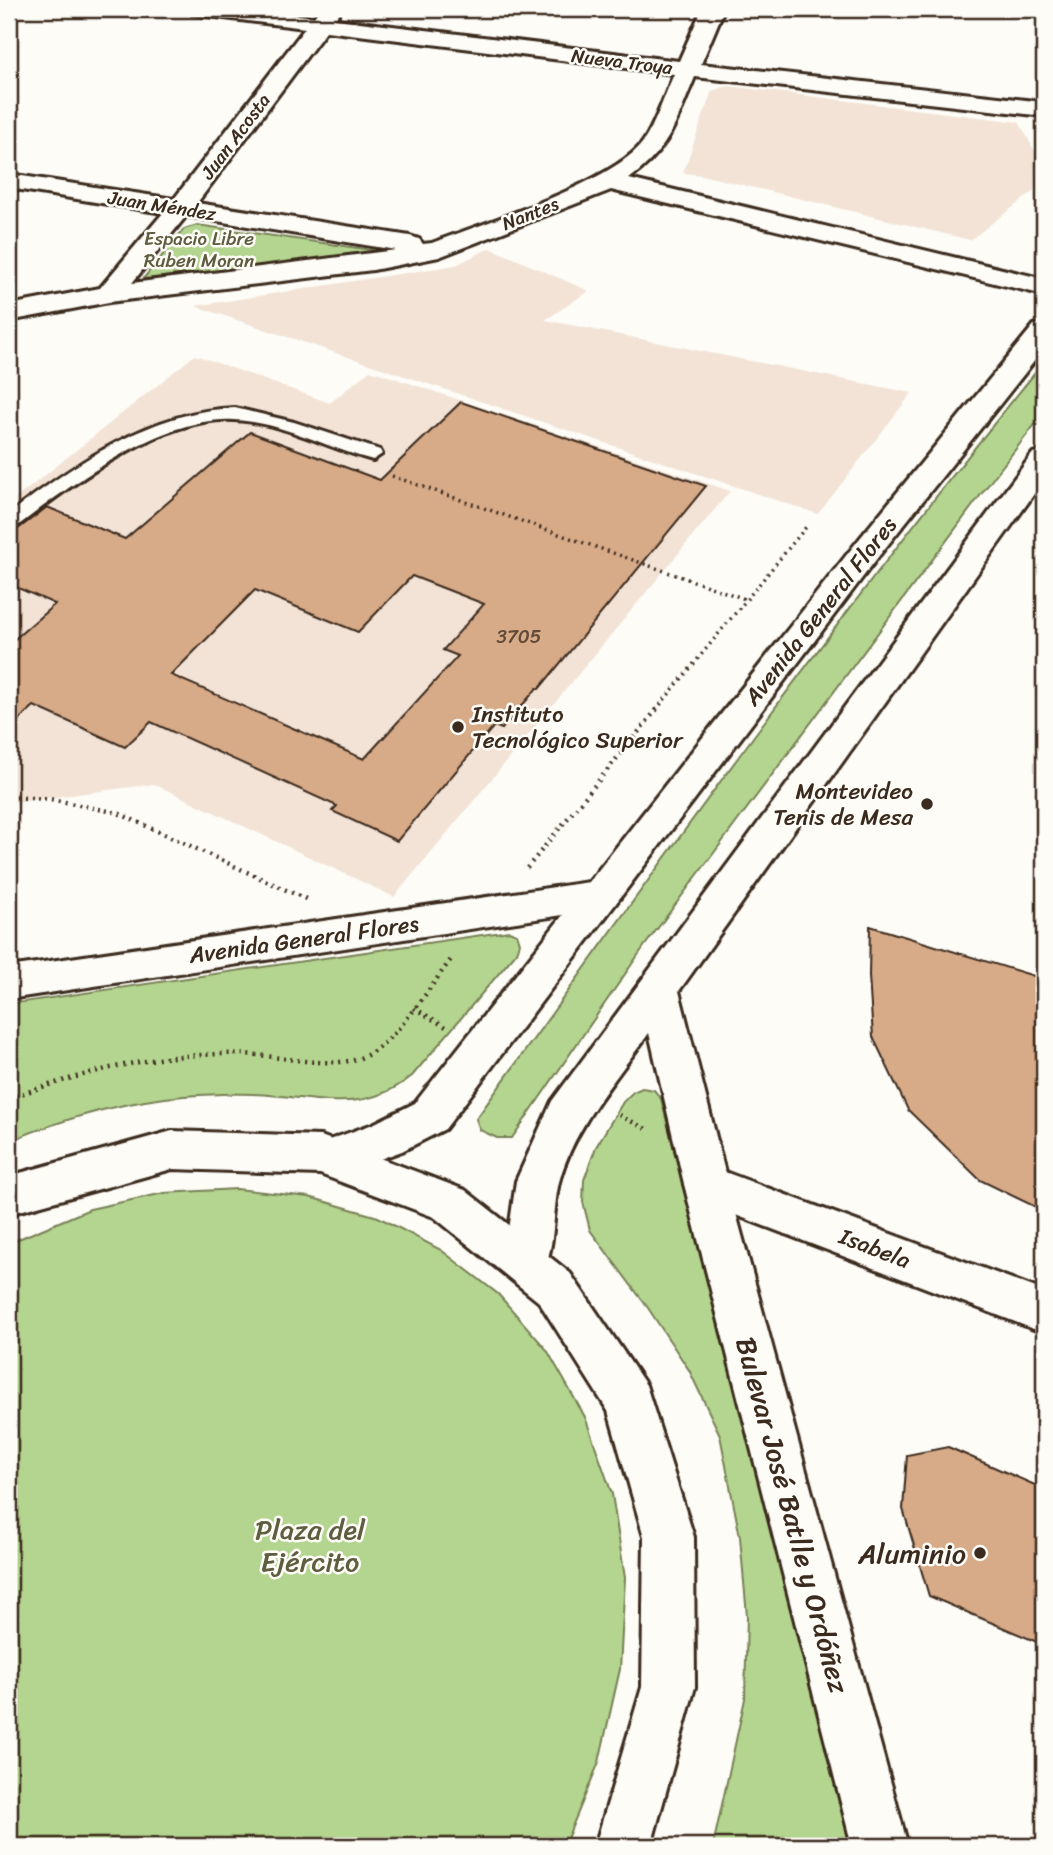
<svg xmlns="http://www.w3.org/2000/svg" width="1053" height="1855" viewBox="0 0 1053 1855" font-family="Sriracha,sans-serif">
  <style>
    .built { fill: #f2e3d6 }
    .green { fill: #b4d58f; stroke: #788056; stroke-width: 2 }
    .building { fill: #d7aa88; stroke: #3b2a1e; stroke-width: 2; fill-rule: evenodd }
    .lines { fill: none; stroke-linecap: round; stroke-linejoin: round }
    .service-casing { stroke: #3b2a1e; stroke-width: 6 }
    .minor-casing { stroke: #3b2a1e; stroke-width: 6 }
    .secondary-casing { stroke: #3b2a1e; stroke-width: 6 }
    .primary-casing { stroke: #3b2a1e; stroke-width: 6 }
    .path-far1 { stroke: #3b2a1e; stroke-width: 3.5; stroke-dasharray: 2 4.5; stroke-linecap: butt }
    .path { stroke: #3b2a1e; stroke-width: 4.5; stroke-dasharray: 2 5; stroke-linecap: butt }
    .service { fill: #fdfcf7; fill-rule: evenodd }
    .minor { fill: #fdfcf7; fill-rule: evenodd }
    .secondary { fill: #fdfcf7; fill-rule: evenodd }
    .primary { fill: #fdfcf7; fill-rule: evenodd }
    .poi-dot { fill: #3b2a1e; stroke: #fdfcf7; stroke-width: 2.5 }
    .labels { text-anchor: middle; stroke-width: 5; stroke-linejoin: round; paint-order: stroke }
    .far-street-label { font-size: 19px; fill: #3b2a1e; stroke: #fdfcf7 }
    .far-park-label { font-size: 19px; fill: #5f5d40; stroke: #fdfcf7 }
    .number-label { font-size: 19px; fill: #624a38 }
    .street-label { font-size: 23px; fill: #3b2a1e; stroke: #fdfcf7 }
    .poi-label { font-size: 23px; fill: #3b2a1e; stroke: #fdfcf7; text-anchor: start }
    .near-street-label { font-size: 28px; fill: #3b2a1e; stroke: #fdfcf7 }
    .near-park-label { font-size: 28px; fill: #5f5d40; stroke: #fdfcf7 }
    .near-poi-label { font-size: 28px; fill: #3b2a1e; stroke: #fdfcf7; text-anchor: end }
  </style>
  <rect width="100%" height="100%" fill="#fdfcf7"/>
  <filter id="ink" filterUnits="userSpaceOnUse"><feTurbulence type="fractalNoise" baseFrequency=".0143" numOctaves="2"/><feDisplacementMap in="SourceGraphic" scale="14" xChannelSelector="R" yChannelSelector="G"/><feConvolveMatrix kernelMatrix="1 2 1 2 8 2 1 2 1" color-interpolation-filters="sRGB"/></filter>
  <g filter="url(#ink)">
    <path class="built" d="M 728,86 L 1019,122 L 1037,155 L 1034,191 L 970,240 L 702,175 L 683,173 L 712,91 Z
      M 490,248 L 589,291 L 545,320 L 912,393 L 818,514 L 195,306 L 456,265 Z
      M 195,355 L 330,403 L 370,370 L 730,491 L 394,897 L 154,784 L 9,803 L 9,504 Z"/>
    <path class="green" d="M 197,225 L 372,250 L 370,255 L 143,279 L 184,229 Z
      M 1044,362 L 1044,413 L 997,473 L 643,948 L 512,1138 L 497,1138 L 480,1130 L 476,1119 C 660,863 844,606 1044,362 Z
      M 509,931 L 517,934 L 520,943 L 517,952 L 412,1076 C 368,1111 331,1101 280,1096 C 248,1092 216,1094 184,1096 C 123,1101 66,1118 9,1141 L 9,1004 Z
      M 642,1088 L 654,1090 L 661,1099 L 853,1846 L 713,1846 L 745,1699 L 747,1616 L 740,1537 L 720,1435 L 689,1370 L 648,1308 L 590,1230 L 583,1202 L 584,1180 L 596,1147 L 623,1102 L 633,1092 Z
      M 237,1189 L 309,1197 L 378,1217 L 441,1250 L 498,1294 L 547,1350 L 585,1417 L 612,1494 L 625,1578 L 620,1669 L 599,1762 L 564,1846 L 9,1846 L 9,1243 L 90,1209 L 164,1193 Z"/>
    <path class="building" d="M 461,402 L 706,486 L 539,689 L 537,688 L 502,729 L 494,726 L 397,841 L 332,811 L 337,806 L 151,722 L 125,747 L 34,706 L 9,729 L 9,644 L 55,604 L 9,584 L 9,531 L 18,529 L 47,507 L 125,539 L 250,432 L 380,480 ZM 412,576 L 484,604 L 443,650 L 458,656 L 364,759 L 171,675 L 255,590 L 358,632 Z
      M 870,926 L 1044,979 L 1044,1211 L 980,1180 L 908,1110 L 873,1037 L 869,976 Z
      M 948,1447 L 1044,1489 L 1044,1645 L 929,1596 L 903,1509 L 907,1455 Z"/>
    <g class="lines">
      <g class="service-casing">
        <path id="service" d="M 235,408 L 294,422 L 380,450 L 382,454 L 373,460 C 327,448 282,422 234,420 C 160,416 72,485 16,527 L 9,529 L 9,514 C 75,464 150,411 235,408 Z"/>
      </g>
      <g class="minor-casing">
        <path id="minor" d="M 189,9 L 251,9 L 314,17 L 320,9 L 342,9 L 335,19 L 679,61 L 702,9 L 724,9 L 701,64 L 1044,102 L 1044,116 L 695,77 C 676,122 670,149 629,179 L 1044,279 L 1044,295 L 611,190 L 439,257 L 373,270 L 109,302 L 9,321 L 9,305 L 100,288 L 163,213 L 9,188 L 9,174 L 174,199 L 305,28 L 200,15 L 192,14 ZM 326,31 L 674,74 C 664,96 656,123 643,142 C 613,183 483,223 432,243 L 423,244 L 419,239 L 410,236 L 197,203 ZM 186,216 L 396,250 L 132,283 Z
          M 706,1165 L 1044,1291 L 1044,1333 L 691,1198 L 684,1184 L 691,1170 Z"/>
      </g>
      <g class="secondary-casing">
        <path id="secondary" d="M 1044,323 L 1044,349 L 878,557 L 445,1129 L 402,1151 L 333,1176 L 318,1170 L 312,1157 L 318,1144 L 373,1124 L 415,1103 L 563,915 L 9,999 L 9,967 L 589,882 L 856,543 L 1034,325 Z
          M 1044,450 L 1044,480 L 679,991 L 728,1184 L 908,1846 L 852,1846 L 684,1184 L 649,1033 C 616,1079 574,1126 559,1182 C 552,1212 556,1244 543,1272 L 527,1278 L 511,1272 L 505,1258 L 516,1181 L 552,1101 L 1033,453 Z"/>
      </g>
      <g class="primary-casing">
        <path id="primary" d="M 172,1131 L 321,1136 L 465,1190 L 570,1273 L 646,1385 L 694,1537 L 695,1687 L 651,1846 L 595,1846 L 642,1687 L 644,1537 L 608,1411 L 539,1302 L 434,1217 L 320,1174 L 172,1169 L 9,1214 L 9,1176 Z"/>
      </g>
      <path class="path-far1" d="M 392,476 L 745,599
        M 656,710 L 806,527"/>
      <path class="path" d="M 9,797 L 50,799 L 118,813 L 306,899
        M 527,868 L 658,708
        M 414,1008 L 446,1027
        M 9,1098 C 66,1079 124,1061 185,1056 C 204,1055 224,1053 243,1054 C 277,1055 334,1071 365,1056 C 398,1040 430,986 453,957
        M 619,1115 L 648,1130"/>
      <use href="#service" class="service"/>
      <use href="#minor" class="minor"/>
      <use href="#secondary" class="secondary"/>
      <use href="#primary" class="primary"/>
    </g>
  </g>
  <g class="poi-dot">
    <circle cx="458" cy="727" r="7"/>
    <circle cx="927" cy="804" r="7"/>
    <circle cx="980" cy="1553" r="7"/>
  </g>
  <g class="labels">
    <g class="far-street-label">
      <text transform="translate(622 61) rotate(7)" y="7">Nueva Troya</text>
      <text transform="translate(235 136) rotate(-53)" y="7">Juan Acosta</text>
      <text transform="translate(162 205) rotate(9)" y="7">Juan Méndez</text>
      <text transform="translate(530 213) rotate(-22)" y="7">Nantes</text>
    </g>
    <g class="far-park-label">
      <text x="199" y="245">Espacio Libre<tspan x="199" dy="22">Ruben Moran</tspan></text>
    </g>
    <g class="number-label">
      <text x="519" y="643">3705</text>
    </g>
    <g class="street-label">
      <text transform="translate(820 611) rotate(-52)" y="8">Avenida General Flores</text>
      <text transform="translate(304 939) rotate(-8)" y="8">Avenida General Flores</text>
      <text transform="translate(875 1248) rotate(21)" y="8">Isabela</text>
    </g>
    <g class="poi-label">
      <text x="472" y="722">Instituto<tspan x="472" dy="26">Tecnológico Superior</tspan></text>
      <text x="913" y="799" text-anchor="end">Montevideo<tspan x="913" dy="26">Tenis de Mesa</tspan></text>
    </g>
    <g class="near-street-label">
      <text transform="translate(793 1515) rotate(75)" y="10">Bulevar José Batlle y Ordóñez</text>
    </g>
    <g class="near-park-label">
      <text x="310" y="1539">Plaza del<tspan x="310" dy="32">Ejército</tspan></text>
    </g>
    <g class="near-poi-label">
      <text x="966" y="1563">Aluminio</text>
    </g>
  </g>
  <rect width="1053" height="1855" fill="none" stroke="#fdfcf7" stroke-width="35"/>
  <rect x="18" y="18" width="1018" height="1820" fill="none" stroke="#3b2a1e" stroke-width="2.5" filter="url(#ink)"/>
</svg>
